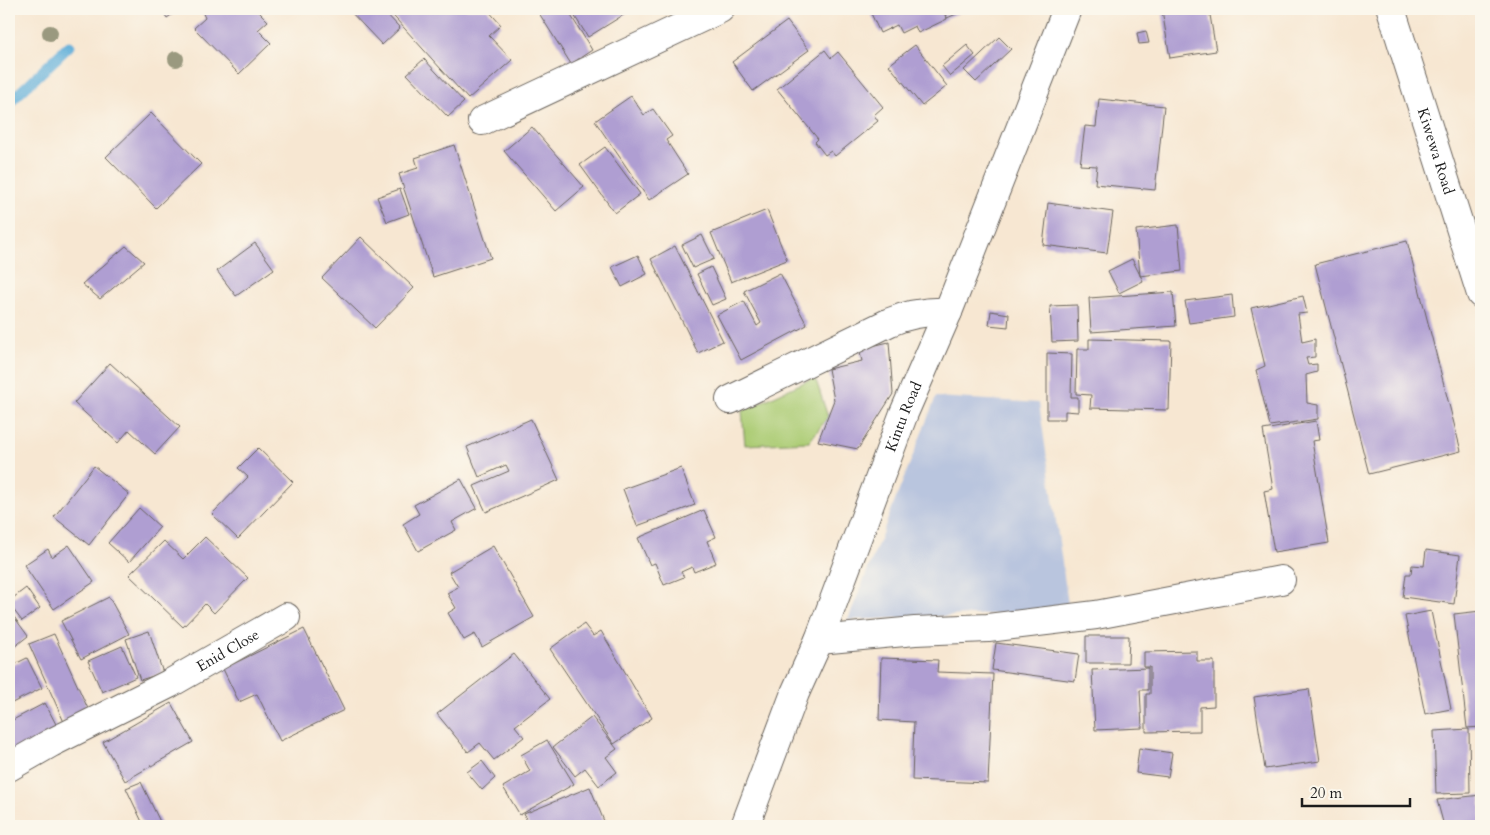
<svg xmlns="http://www.w3.org/2000/svg" width="1490" height="835" viewBox="0 0 1490 835" font-family="Cardo,serif">
  <style>
    .industrial { fill: #b9c5de }
    .green { fill: #accc74; stroke: #647448 }
    .lines { fill: none; stroke-linecap: round; stroke-linejoin: round }
    .stream { stroke: #5eaed9; stroke-width: 11 }
    .building { fill: #af9ed2 }
    .minor-casing { stroke: #69635c; stroke-width: 30 }
    .minor { stroke: #fff; stroke-width: 28 }
    .tree { fill: #9a997f }
    .labels { text-anchor: middle; stroke-width: 4; stroke-linejoin: round; paint-order: stroke }
    .street-label { font-size: 15px; fill: #1c1c1c; stroke: #fbf7ec }
  </style>
  <rect width="100%" height="100%" fill="#fbf7ec"/>
  <filter id="ink" filterUnits="userSpaceOnUse"><feTurbulence type="fractalNoise" baseFrequency=".02" numOctaves="2"/><feDisplacementMap in="SourceGraphic" scale="10" xChannelSelector="R" yChannelSelector="G"/><feConvolveMatrix kernelMatrix="1 2 1 2 8 2 1 2 1" color-interpolation-filters="sRGB"/></filter>
  <filter id="wash" filterUnits="userSpaceOnUse"><feTurbulence type="fractalNoise" baseFrequency=".0096" numOctaves="4" result="noise"/><feDisplacementMap in="SourceGraphic" scale="20" xChannelSelector="R" yChannelSelector="G"/><feGaussianBlur stdDeviation="1.12" result="paint"/><feColorMatrix in="noise" values="0 0 0 0 0 0 0 0 0 0 0 0 0 0 0 0 0 1.4 0 .05"/><feComposite in="paint" operator="in"/></filter>
  <g filter="url(#wash)">
    <rect width="100%" height="100%" fill="#f7e7d2"/>
    <path class="industrial" d="M 936,397 L 1039,403 L 1069,611 L 848,620 Z"/>
    <path class="green" d="M 815,377 L 828,417 L 809,442 L 745,445 L 742,411 Z"/>
    <g class="lines">
      <path class="stream" d="M 9,103 L 69,46"/>
    </g>
    <g id="blocks">
      <path class="building" d="M 161,9 L 180,9 L 167,18 Z
        M 201,9 L 256,9 L 268,21 L 258,30 L 271,43 L 239,74 L 194,28 L 205,18 Z
        M 348,9 L 382,9 L 400,28 L 382,45 Z
        M 387,9 L 487,9 L 501,25 L 489,36 L 512,60 L 468,99 Z
        M 539,9 L 567,9 L 592,50 L 571,64 L 537,10 Z
        M 570,9 L 633,9 L 588,37 Z
        M 869,9 L 942,9 L 947,19 L 918,33 L 915,26 L 901,33 L 897,25 L 880,33 Z
        M 943,9 L 968,9 L 947,18 Z
        M 1173,9 L 1209,9 L 1216,51 L 1170,58 L 1162,10 Z
        M 787,21 L 809,50 L 753,91 L 732,62 Z
        M 1146,31 L 1149,43 L 1139,44 L 1137,33 Z
        M 999,37 L 1011,49 L 976,82 L 964,70 Z
        M 915,45 L 947,86 L 922,106 L 889,65 Z
        M 967,45 L 975,55 L 950,76 L 942,66 Z
        M 825,50 L 831,58 L 838,52 L 883,107 L 874,115 L 878,121 L 835,156 L 831,151 L 825,155 L 815,142 L 818,139 L 777,89 Z
        M 424,59 L 464,102 L 448,117 L 407,74 Z
        M 631,96 L 644,115 L 653,109 L 672,136 L 666,140 L 688,174 L 649,200 L 595,121 Z
        M 1099,99 L 1164,106 L 1155,190 L 1095,184 L 1097,166 L 1080,165 L 1085,126 L 1096,127 Z
        M 151,113 L 201,164 L 156,208 L 106,157 Z
        M 532,127 L 584,187 L 556,211 L 504,151 Z
        M 454,145 L 491,258 L 433,277 L 399,174 L 418,168 L 415,158 Z
        M 605,147 L 640,194 L 615,213 L 580,165 Z
        M 400,189 L 409,214 L 387,222 L 377,197 Z
        M 1048,203 L 1113,212 L 1107,253 L 1043,245 Z
        M 767,210 L 787,260 L 731,282 L 711,233 Z
        M 1178,225 L 1182,271 L 1140,276 L 1136,230 Z
        M 702,235 L 714,259 L 693,268 L 682,245 Z
        M 361,237 L 414,288 L 375,328 L 322,278 Z
        M 1407,241 L 1461,451 L 1369,474 L 1315,264 Z
        M 255,243 L 274,269 L 236,296 L 217,271 Z
        M 126,246 L 144,262 L 100,299 L 82,284 Z
        M 675,246 L 723,341 L 698,353 L 651,259 Z
        M 638,255 L 647,274 L 622,287 L 612,267 Z
        M 1132,259 L 1143,281 L 1119,293 L 1108,271 Z
        M 711,267 L 726,299 L 712,305 L 697,274 Z
        M 780,273 L 807,325 L 741,360 L 717,315 L 744,301 L 757,326 L 761,323 L 744,291 Z
        M 1173,292 L 1176,326 L 1091,332 L 1089,298 Z
        M 1232,295 L 1234,317 L 1189,323 L 1185,301 Z
        M 1303,296 L 1307,313 L 1298,314 L 1302,342 L 1315,339 L 1315,357 L 1306,358 L 1308,365 L 1317,364 L 1317,372 L 1306,375 L 1307,403 L 1318,405 L 1318,419 L 1270,426 L 1256,370 L 1265,366 L 1251,308 Z
        M 1077,305 L 1078,341 L 1052,342 L 1050,306 Z
        M 991,311 L 1009,314 L 1008,327 L 989,325 Z
        M 1089,339 L 1171,341 L 1169,410 L 1090,408 L 1091,395 L 1076,394 L 1077,349 L 1089,349 Z
        M 889,342 L 893,394 L 858,449 L 818,441 L 834,400 L 828,369 L 862,361 L 859,349 Z
        M 1047,353 L 1072,354 L 1071,397 L 1078,397 L 1078,412 L 1065,411 L 1065,419 L 1047,419 Z
        M 110,363 L 180,427 L 155,454 L 129,430 L 118,443 L 74,403 Z
        M 531,419 L 559,480 L 486,512 L 474,486 L 509,471 L 506,465 L 479,477 L 467,447 Z
        M 1316,421 L 1319,440 L 1312,441 L 1329,543 L 1274,552 L 1264,491 L 1273,489 L 1263,430 Z
        M 258,448 L 293,482 L 238,539 L 212,514 L 248,477 L 238,468 Z
        M 94,466 L 129,494 L 89,545 L 54,517 Z
        M 681,468 L 695,505 L 637,526 L 623,489 Z
        M 461,479 L 477,508 L 452,522 L 456,530 L 418,551 L 403,524 L 419,514 L 414,505 Z
        M 139,508 L 160,527 L 129,562 L 108,543 Z
        M 704,510 L 716,537 L 707,541 L 716,563 L 694,572 L 692,567 L 681,572 L 684,577 L 664,585 L 655,563 L 650,565 L 638,538 Z
        M 205,537 L 248,578 L 214,613 L 205,604 L 183,627 L 129,575 L 164,541 L 183,559 Z
        M 69,545 L 94,582 L 54,609 L 24,565 L 48,549 L 52,557 Z
        M 493,546 L 534,617 L 482,647 L 475,634 L 464,640 L 448,613 L 456,608 L 447,593 L 458,587 L 449,572 Z
        M 1426,550 L 1460,555 L 1454,604 L 1403,597 L 1406,574 L 1411,574 L 1412,565 L 1424,566 Z
        M 26,588 L 40,608 L 22,621 L 9,604 L 9,601 Z
        M 109,597 L 129,634 L 81,659 L 61,621 Z
        M 9,610 L 28,636 L 9,651 Z
        M 1431,611 L 1451,709 L 1425,714 L 1405,616 Z
        M 1481,611 L 1481,727 L 1467,728 L 1454,614 Z
        M 584,624 L 593,636 L 601,631 L 652,718 L 614,744 L 550,649 Z
        M 304,629 L 344,710 L 280,741 L 257,694 L 239,702 L 223,669 Z
        M 149,631 L 163,673 L 140,680 L 126,639 Z
        M 54,634 L 89,711 L 64,722 L 29,644 Z
        M 1086,636 L 1129,636 L 1128,663 L 1086,663 Z
        M 996,643 L 1079,654 L 1075,681 L 992,670 Z
        M 122,646 L 136,677 L 102,692 L 88,661 Z
        M 1197,651 L 1197,661 L 1214,661 L 1214,706 L 1200,707 L 1200,731 L 1146,732 L 1146,694 L 1150,694 L 1150,667 L 1144,667 L 1144,652 Z
        M 514,654 L 550,699 L 515,726 L 524,737 L 494,760 L 480,743 L 468,752 L 437,714 Z
        M 27,658 L 42,688 L 10,704 L 9,667 Z
        M 881,658 L 938,660 L 937,672 L 993,674 L 988,783 L 912,780 L 914,722 L 879,720 Z
        M 1148,668 L 1148,690 L 1140,690 L 1142,728 L 1095,730 L 1092,670 Z
        M 1309,689 L 1320,761 L 1265,769 L 1254,697 Z
        M 45,703 L 60,732 L 9,760 L 9,722 Z
        M 171,703 L 193,742 L 125,781 L 103,742 Z
        M 592,717 L 617,749 L 606,757 L 617,772 L 599,786 L 585,768 L 575,776 L 553,747 Z
        M 1469,729 L 1470,793 L 1436,794 L 1434,731 Z
        M 547,740 L 574,784 L 520,815 L 503,787 L 530,771 L 521,755 Z
        M 1139,748 L 1172,753 L 1168,777 L 1136,773 Z
        M 482,761 L 495,778 L 482,790 L 467,772 Z
        M 141,782 L 162,826 L 144,826 L 126,788 Z
        M 590,787 L 606,826 L 529,826 L 524,814 Z
        M 1481,795 L 1481,826 L 1444,826 L 1437,800 Z"/>
    </g>
  </g>
  <g filter="url(#ink)">
    <use href="#blocks" fill-opacity="0" stroke="#69635c" stroke-width="1"/>
    <g class="lines">
      <g class="minor-casing">
        <g id="minor">
          <path id="s1" d="M 1391,9 L 1481,294"/>
          <path d="M 482,121 L 720,9"/>
          <path d="M 730,400 L 890,322 C 909,314 927,311 948,312"/>
          <path d="M 819,640 L 915,631 L 988,628 L 1096,615 L 1281,580"/>
          <path id="s2" d="M 9,767 L 51,743 L 169,684 L 286,617"/>
          <path id="s3" d="M 745,826 L 795,693 L 819,640 L 904,413 L 948,312 L 1067,9"/>
        </g>
      </g>
      <use href="#minor" class="minor"/>
    </g>
    <g class="tree">
      <circle cx="50" cy="33" r="8"/>
      <circle cx="176" cy="59" r="8"/>
    </g>
  </g>
  <g class="labels">
    <g class="street-label">
      <text dy="5" stroke="none"><textPath href="#s1" startOffset="149">Kiwewa Road</textPath></text>
      <text dy="5" stroke="none"><textPath href="#s3" startOffset="439">Kintu Road</textPath></text>
      <text dy="5" stroke="none"><textPath href="#s2" startOffset="248">Enid Close</textPath></text>
    </g>
  </g>
  <rect width="1490" height="835" fill="none" stroke="#fbf7ec" stroke-width="30"/>
  <path d="M1302 798v8h108v-8" fill="none" stroke="#1c1c1c" stroke-width="2.5"/>
  <text x="1310" y="798" font-size="15" fill="#1c1c1c" stroke="#fbf7ec" stroke-width="4" paint-order="stroke">20 m</text>
</svg>
